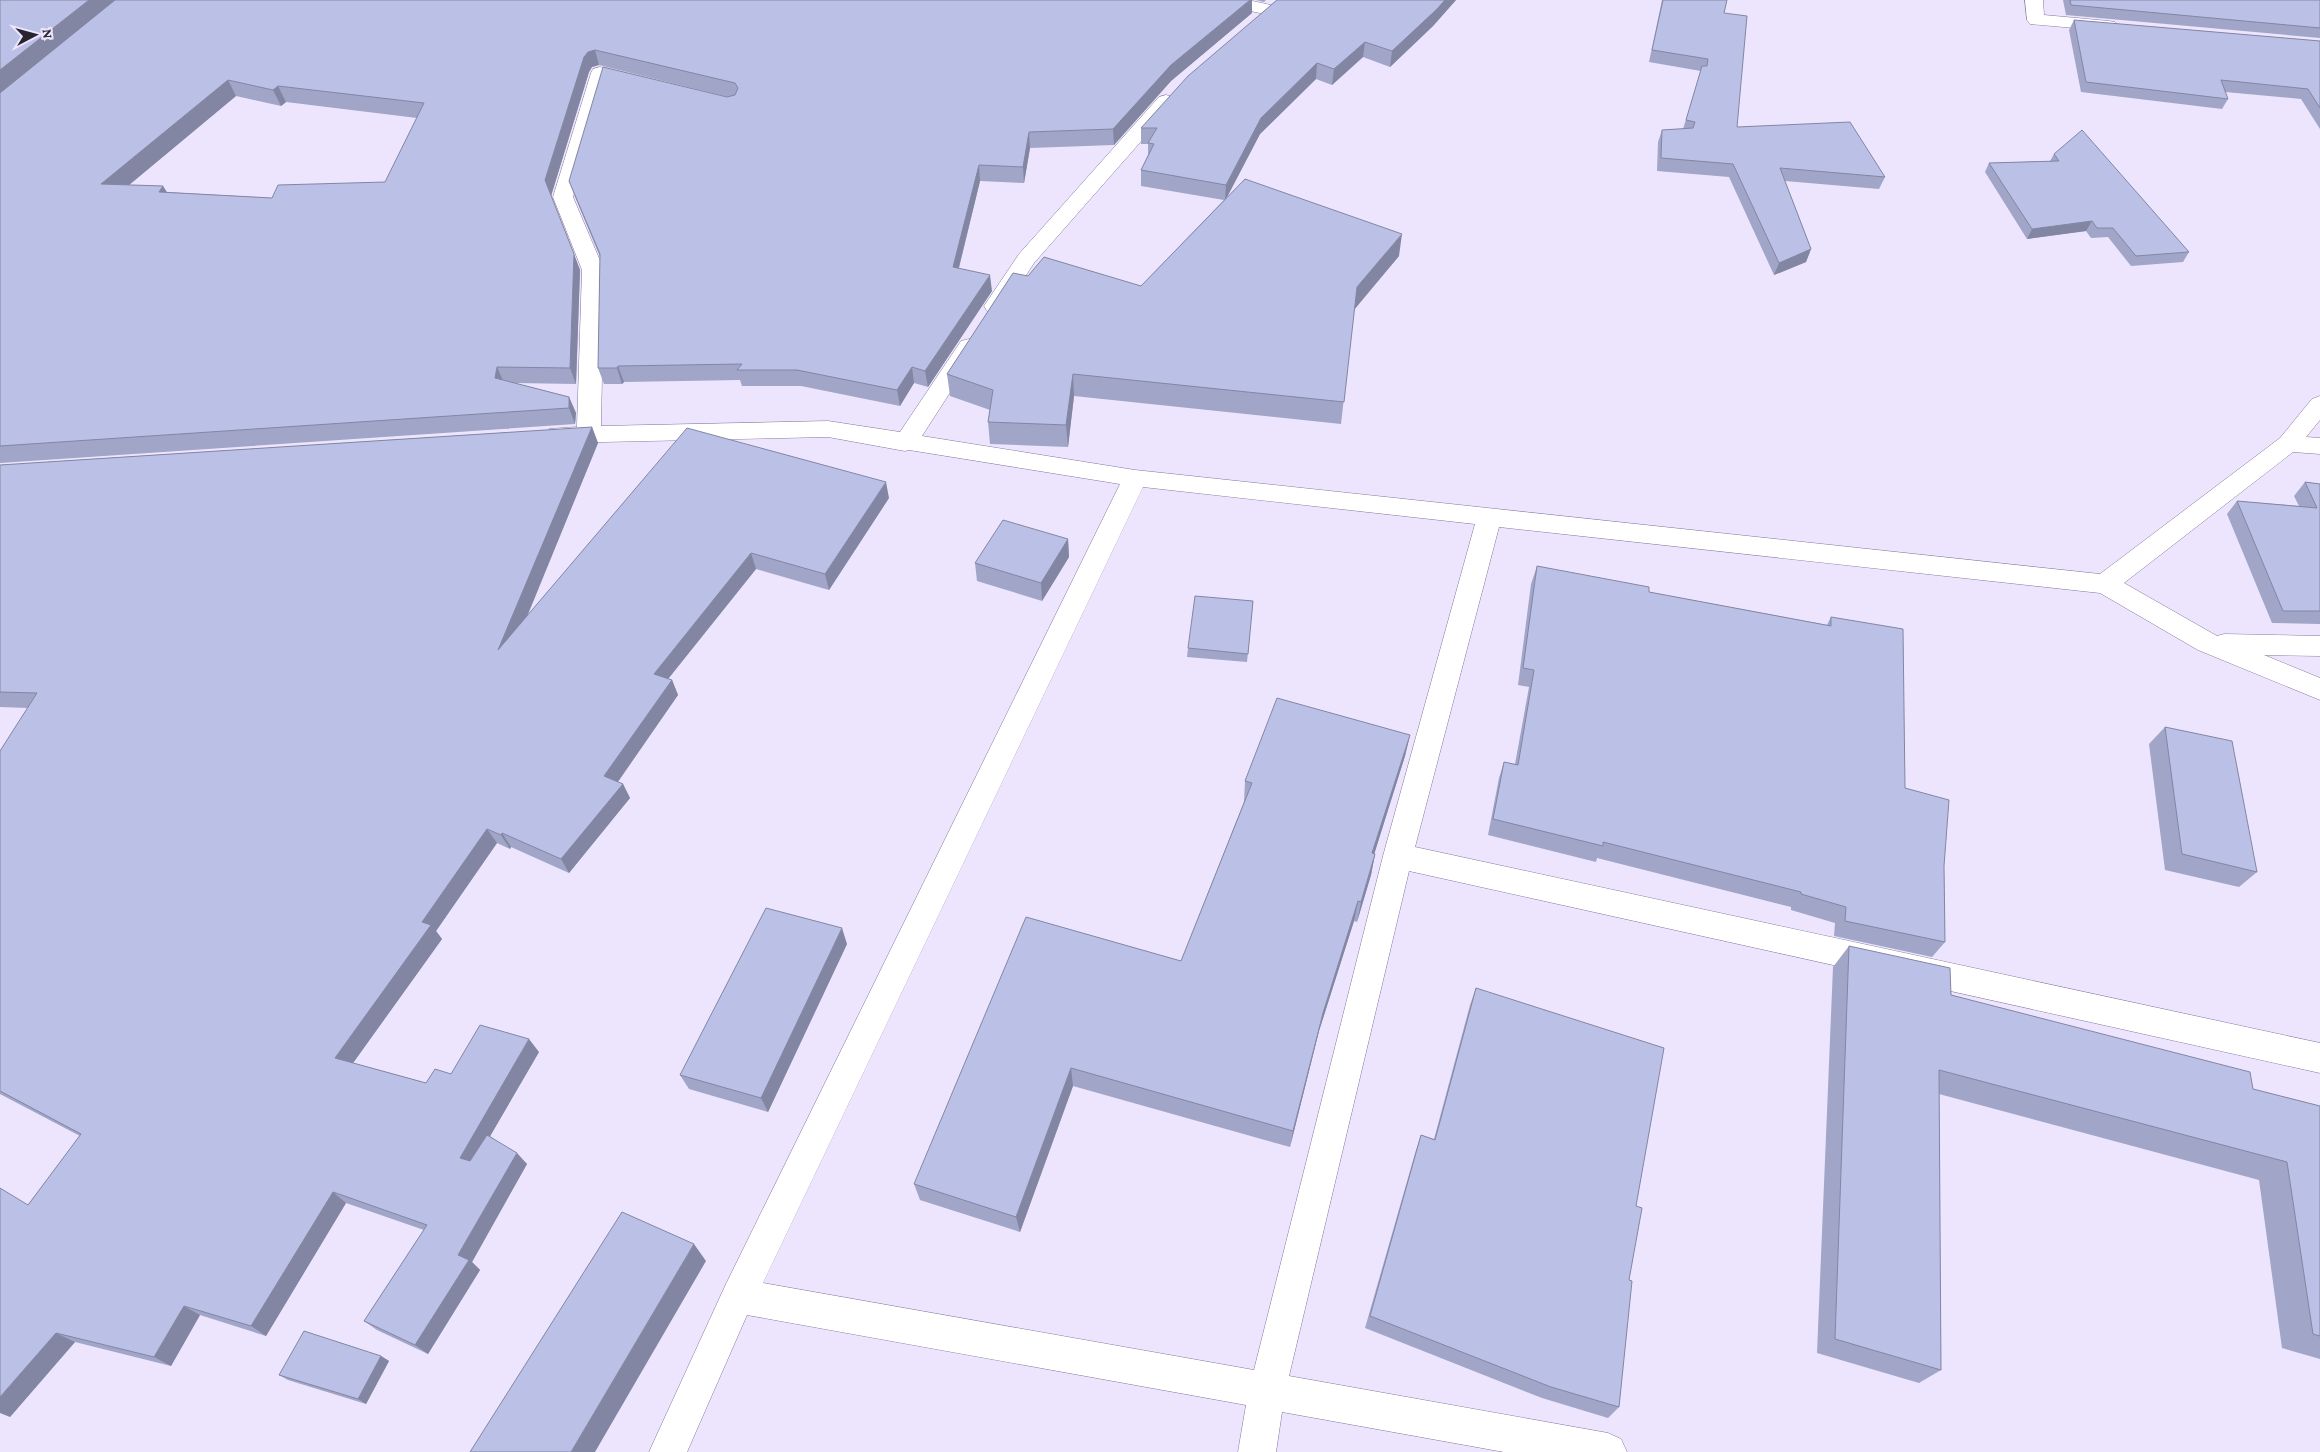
<svg xmlns="http://www.w3.org/2000/svg" width="2320" height="1452" viewBox="0 0 2320 1452" font-family="'Crimson Pro',serif">
  <style>
    .lines { fill: none; stroke-linecap: round; stroke-linejoin: round }
    .street-casing { stroke: #83779b; stroke-width: 1 }
    .street { fill: #fff; fill-rule: evenodd }
    .wall { fill: #a1a5c7; fill-rule: evenodd }
    .shaded-wall { fill: #8386a2 }
    .building { fill: #bbc0e7; stroke: #8386a2; fill-rule: evenodd }
  </style>
  <rect width="100%" height="100%" fill="#ede5fd"/>
  <g class="lines">
    <g class="street-casing">
      <path id="street" d="M 1215,0 L 1248,0 L 1275,6 L 1278,10 L 1275,14 L 1269,15 L 1218,4 Z
        M 2025,0 L 2043,0 L 2044,15 L 2109,21 L 2115,22 L 2118,26 L 2115,30 L 2109,31 L 2030,24 L 2027,20 Z
        M 600,67 L 644,78 L 646,82 L 644,86 L 637,88 L 607,80 L 573,197 L 604,270 L 601,426 L 828,421 L 900,432 L 961,341 L 969,339 L 977,341 L 980,346 L 922,436 L 1135,470 L 2100,574 L 2280,438 L 2312,399 L 2320,396 L 2320,420 L 2306,437 L 2320,438 L 2320,454 L 2293,452 L 2124,583 L 2217,636 L 2224,634 L 2320,636 L 2320,656 L 2264,655 L 2320,678 L 2320,700 L 2198,650 L 2100,593 L 1499,527 L 1415,847 L 2320,1043 L 2320,1073 L 1409,871 L 1289,1376 L 1608,1433 L 1621,1439 L 1627,1452 L 1504,1452 L 1282,1412 L 1276,1452 L 1238,1452 L 1246,1405 L 747,1315 L 687,1452 L 649,1452 L 726,1284 L 1120,484 L 909,450 L 905,451 L 828,437 L 557,443 L 549,441 L 545,435 L 549,429 L 577,427 L 582,270 L 553,197 L 591,73 L 593,69 ZM 1143,487 L 1475,524 L 1383,856 L 1254,1370 L 763,1283 Z
        M 1166,95 L 1173,97 L 1175,101 L 1173,105 L 1034,263 L 1003,311 L 995,313 L 987,311 L 984,306 L 1019,254 L 1159,97 Z"/>
    </g>
    <use href="#street" class="street"/>
  </g>
  <path class="wall" d="M 0,0 L 1252,0 L 1252,13 L 1171,81 L 1114,145 L 1030,148 L 1024,183 L 980,181 L 959,268 L 992,291 L 928,387 L 914,383 L 900,406 L 801,386 L 742,386 L 740,380 L 624,382 L 622,384 L 604,384 L 598,368 L 600,257 L 575,197 L 569,181 L 728,97 L 599,65 L 592,67 L 589,72 L 551,196 L 580,270 L 576,384 L 515,383 L 569,397 L 576,413 L 575,424 L 0,463 ZM 236,96 L 281,106 L 286,102 L 417,118 L 385,182 L 272,198 L 167,192 L 163,186 L 129,185 Z
    M 1256,0 L 1266,0 L 1264,2 Z
    M 1277,0 L 1456,0 L 1433,26 L 1390,67 L 1363,57 L 1332,85 L 1316,79 L 1260,134 L 1226,199 L 1399,256 L 1354,309 L 1341,424 L 1074,396 L 1068,447 L 990,444 L 988,422 L 990,410 L 950,396 L 947,374 L 1028,276 L 1141,286 L 1224,200 L 1141,186 L 1141,170 L 1148,155 L 1148,144 L 1141,144 L 1141,128 Z
    M 1662,0 L 1727,0 L 1724,13 L 1737,127 L 1885,177 L 1879,189 L 1785,181 L 1811,249 L 1806,262 L 1774,275 L 1729,177 L 1657,171 L 1658,142 L 1662,130 L 1683,129 L 1701,71 L 1649,62 Z
    M 2063,0 L 2320,0 L 2320,38 L 2066,15 Z
    M 2074,20 L 2320,41 L 2320,129 L 2301,99 L 2225,92 L 2228,99 L 2222,109 L 2081,92 L 2069,30 Z
    M 2054,154 L 2189,252 L 2183,262 L 2131,266 L 2108,237 L 2091,238 L 2086,231 L 2027,239 L 1985,172 L 1989,163 L 2050,161 Z
    M 592,427 L 598,443 L 527,617 L 889,498 L 829,590 L 756,569 L 668,679 L 672,680 L 678,695 L 618,782 L 623,784 L 630,798 L 569,873 L 511,847 L 510,849 L 497,843 L 436,931 L 442,939 L 353,1063 L 426,1083 L 451,1074 L 539,1052 L 490,1136 L 527,1164 L 472,1262 L 480,1270 L 428,1354 L 377,1330 L 364,1321 L 424,1230 L 346,1203 L 266,1336 L 200,1315 L 171,1366 L 75,1342 L 10,1417 L 28,1205 L 80,1136 L 0,1094 L 0,751 L 28,708 L 0,707 L 0,465 Z
    M 2305,482 L 2320,484 L 2320,624 L 2272,623 L 2227,514 L 2237,501 L 2299,506 L 2294,496 Z
    M 1068,539 L 1069,557 L 1042,601 L 977,581 L 975,563 Z
    M 1537,566 L 1649,592 L 1827,625 L 1831,617 L 1905,788 L 1944,866 L 1945,942 L 1932,957 L 1834,936 L 1835,923 L 1791,910 L 1791,907 L 1597,858 L 1596,862 L 1488,835 L 1499,778 L 1504,762 L 1515,764 L 1529,687 L 1518,685 L 1531,584 Z
    M 1253,601 L 1247,662 L 1187,657 L 1188,648 Z
    M 2165,727 L 2257,872 L 2239,887 L 2165,870 L 2149,744 Z
    M 1410,735 L 1405,756 L 1374,854 L 1375,854 L 1371,875 L 1357,922 L 1354,921 L 1319,1031 L 1290,1147 L 1073,1086 L 1020,1232 L 920,1200 L 914,1184 L 1181,961 L 1244,802 L 1245,781 Z
    M 847,944 L 768,1112 L 689,1089 L 680,1075 Z
    M 1849,946 L 1951,995 L 2253,1089 L 2320,1106 L 2320,1359 L 2282,1348 L 2259,1180 L 1939,1094 L 1941,1370 L 1919,1383 L 1817,1353 L 1833,967 Z
    M 1476,988 L 1636,1206 L 1629,1280 L 1619,1407 L 1608,1418 L 1542,1398 L 1365,1328 L 1416,1150 L 1421,1135 L 1434,1139 L 1470,1005 Z
    M 381,1356 L 389,1361 L 366,1404 L 288,1380 L 279,1375 Z"/>
  <path class="shaded-wall" d="M 89,0 L 117,0 L 0,94 L 0,70 Z
    M 1250,0 L 1252,0 L 1252,13 L 1171,81 L 1114,145 L 1113,129 L 1171,65 Z
    M 1445,0 L 1456,0 L 1433,26 L 1390,67 L 1392,51 Z
    M 1365,42 L 1363,57 L 1332,85 L 1334,69 Z
    M 595,50 L 599,65 L 592,67 L 589,72 L 551,196 L 545,180 L 584,57 L 588,52 Z
    M 1317,63 L 1316,79 L 1260,134 L 1225,201 L 1226,185 L 1261,118 Z
    M 228,80 L 236,96 L 111,200 L 101,184 Z
    M 278,86 L 286,102 L 281,106 L 273,90 Z
    M 1029,132 L 1030,148 L 1024,183 L 1023,167 Z
    M 979,165 L 980,181 L 955,283 L 953,267 Z
    M 163,186 L 172,202 L 159,192 Z
    M 2092,221 L 2086,231 L 2027,239 L 2032,229 Z
    M 1402,234 L 1399,256 L 1354,310 L 1357,287 Z
    M 1811,249 L 1806,262 L 1774,275 L 1779,263 Z
    M 574,254 L 580,270 L 576,384 L 570,368 Z
    M 990,275 L 992,291 L 928,387 L 925,371 Z
    M 618,366 L 624,382 L 622,384 L 617,368 Z
    M 497,367 L 504,383 L 495,378 Z
    M 912,367 L 914,383 L 900,406 L 897,390 Z
    M 1073,374 L 1074,396 L 1068,447 L 1066,425 Z
    M 569,397 L 576,413 L 575,424 L 569,408 Z
    M 592,427 L 598,443 L 507,665 L 498,650 Z
    M 886,482 L 889,498 L 829,590 L 825,574 Z
    M 1068,539 L 1069,557 L 1042,601 L 1041,583 Z
    M 751,553 L 756,569 L 660,689 L 654,674 Z
    M 672,680 L 678,695 L 612,790 L 604,776 Z
    M 1410,735 L 1405,756 L 1368,874 L 1372,853 Z
    M 623,784 L 630,798 L 569,873 L 561,859 Z
    M 487,829 L 497,843 L 436,931 L 442,939 L 348,1070 L 335,1058 L 422,922 Z
    M 502,833 L 511,847 L 510,849 L 501,835 Z
    M 1375,854 L 1371,875 L 1357,922 L 1361,902 Z
    M 1358,901 L 1354,921 L 1319,1031 L 1290,1147 L 1293,1131 L 1323,1013 Z
    M 842,928 L 847,944 L 768,1112 L 761,1098 Z
    M 529,1039 L 539,1052 L 471,1169 L 460,1158 Z
    M 1071,1068 L 1073,1086 L 1020,1232 L 1016,1217 Z
    M 517,1153 L 527,1164 L 472,1262 L 480,1270 L 428,1354 L 415,1345 L 458,1255 Z
    M 333,1192 L 346,1203 L 266,1336 L 251,1326 Z
    M 694,1244 L 706,1261 L 595,1452 L 571,1452 Z
    M 184,1306 L 200,1315 L 171,1366 L 154,1357 Z
    M 56,1333 L 75,1342 L 10,1417 L 0,1413 L 0,1397 Z
    M 381,1356 L 389,1361 L 366,1404 L 358,1399 Z"/>
  <path class="building" d="M 0,0 L 89,0 L 0,70 Z
    M 115,0 L 1250,0 L 1171,65 L 1113,129 L 1029,132 L 1023,167 L 979,165 L 953,267 L 990,275 L 925,371 L 912,367 L 897,390 L 797,370 L 737,370 L 742,364 L 618,366 L 617,368 L 598,368 L 600,254 L 569,181 L 603,67 L 727,97 L 735,95 L 738,88 L 735,83 L 595,50 L 588,52 L 584,57 L 545,180 L 574,254 L 570,368 L 497,367 L 495,378 L 569,397 L 569,408 L 0,446 L 0,93 ZM 228,80 L 273,90 L 278,86 L 424,103 L 385,182 L 278,185 L 272,198 L 159,192 L 163,186 L 101,184 Z
    M 1277,0 L 1445,0 L 1436,10 L 1392,51 L 1365,42 L 1334,69 L 1317,63 L 1261,118 L 1226,185 L 1141,170 L 1154,144 L 1148,143 L 1157,128 L 1141,128 L 1188,76 Z
    M 1663,0 L 1727,0 L 1724,13 L 1747,16 L 1737,127 L 1850,122 L 1885,177 L 1780,168 L 1811,249 L 1779,263 L 1733,164 L 1661,158 L 1662,130 L 1693,128 L 1695,122 L 1686,120 L 1702,66 L 1707,66 L 1708,59 L 1652,50 Z
    M 2070,0 L 2320,0 L 2320,28 L 2071,5 Z
    M 2074,20 L 2320,41 L 2320,108 L 2308,89 L 2221,80 L 2228,99 L 2086,82 Z
    M 2082,130 L 2189,252 L 2136,256 L 2113,228 L 2097,228 L 2092,221 L 2032,229 L 1989,163 L 2059,161 L 2054,154 Z
    M 1245,179 L 1402,234 L 1357,287 L 1344,402 L 1073,374 L 1066,425 L 988,422 L 993,390 L 947,374 L 1013,273 L 1028,276 L 1044,257 L 1141,286 Z
    M 592,427 L 498,650 L 687,428 L 886,482 L 825,574 L 751,553 L 654,674 L 672,680 L 604,776 L 623,784 L 561,859 L 502,833 L 501,835 L 487,829 L 422,922 L 431,925 L 335,1058 L 426,1083 L 435,1069 L 451,1074 L 480,1025 L 529,1039 L 460,1158 L 470,1161 L 487,1135 L 517,1153 L 458,1255 L 469,1260 L 415,1345 L 364,1321 L 427,1225 L 333,1192 L 251,1326 L 184,1306 L 154,1357 L 56,1333 L 0,1397 L 0,1188 L 28,1205 L 81,1134 L 0,1091 L 0,751 L 37,693 L 0,692 L 0,465 Z
    M 2305,482 L 2320,484 L 2320,611 L 2283,611 L 2237,501 L 2317,508 Z
    M 1003,520 L 1068,539 L 1041,583 L 975,563 Z
    M 1537,566 L 1649,587 L 1649,592 L 1831,626 L 1831,617 L 1903,629 L 1905,788 L 1949,800 L 1944,866 L 1945,942 L 1845,921 L 1846,907 L 1801,894 L 1801,892 L 1603,842 L 1603,846 L 1493,819 L 1504,762 L 1518,765 L 1534,670 L 1523,668 Z
    M 1195,596 L 1253,601 L 1248,654 L 1188,648 Z
    M 1277,698 L 1410,735 L 1372,853 L 1375,854 L 1361,902 L 1358,901 L 1323,1013 L 1293,1131 L 1071,1068 L 1016,1217 L 914,1184 L 1026,917 L 1181,961 L 1252,783 L 1245,781 Z
    M 2165,727 L 2232,741 L 2257,872 L 2182,854 Z
    M 766,908 L 842,928 L 761,1098 L 680,1075 Z
    M 1849,946 L 1950,968 L 1951,995 L 2250,1072 L 2253,1089 L 2320,1106 L 2320,1336 L 2313,1334 L 2287,1162 L 1939,1070 L 1941,1370 L 1835,1339 Z
    M 1476,988 L 1664,1048 L 1636,1206 L 1642,1208 L 1629,1280 L 1632,1281 L 1619,1407 L 1551,1387 L 1370,1316 L 1421,1135 L 1435,1140 Z
    M 622,1212 L 694,1244 L 571,1452 L 470,1452 Z
    M 304,1331 L 381,1356 L 358,1399 L 279,1375 Z"/>
  <g transform="translate(35 35) rotate(84)" stroke="#ede5fd" stroke-width="4" paint-order="stroke">
  <path d="M0-4L9 19L0 12L-9 19Z" fill="#272331"/>
  <text y="-8" font-size="14" font-weight="bold" text-anchor="middle" fill="#272331">N</text>
  </g>
</svg>
